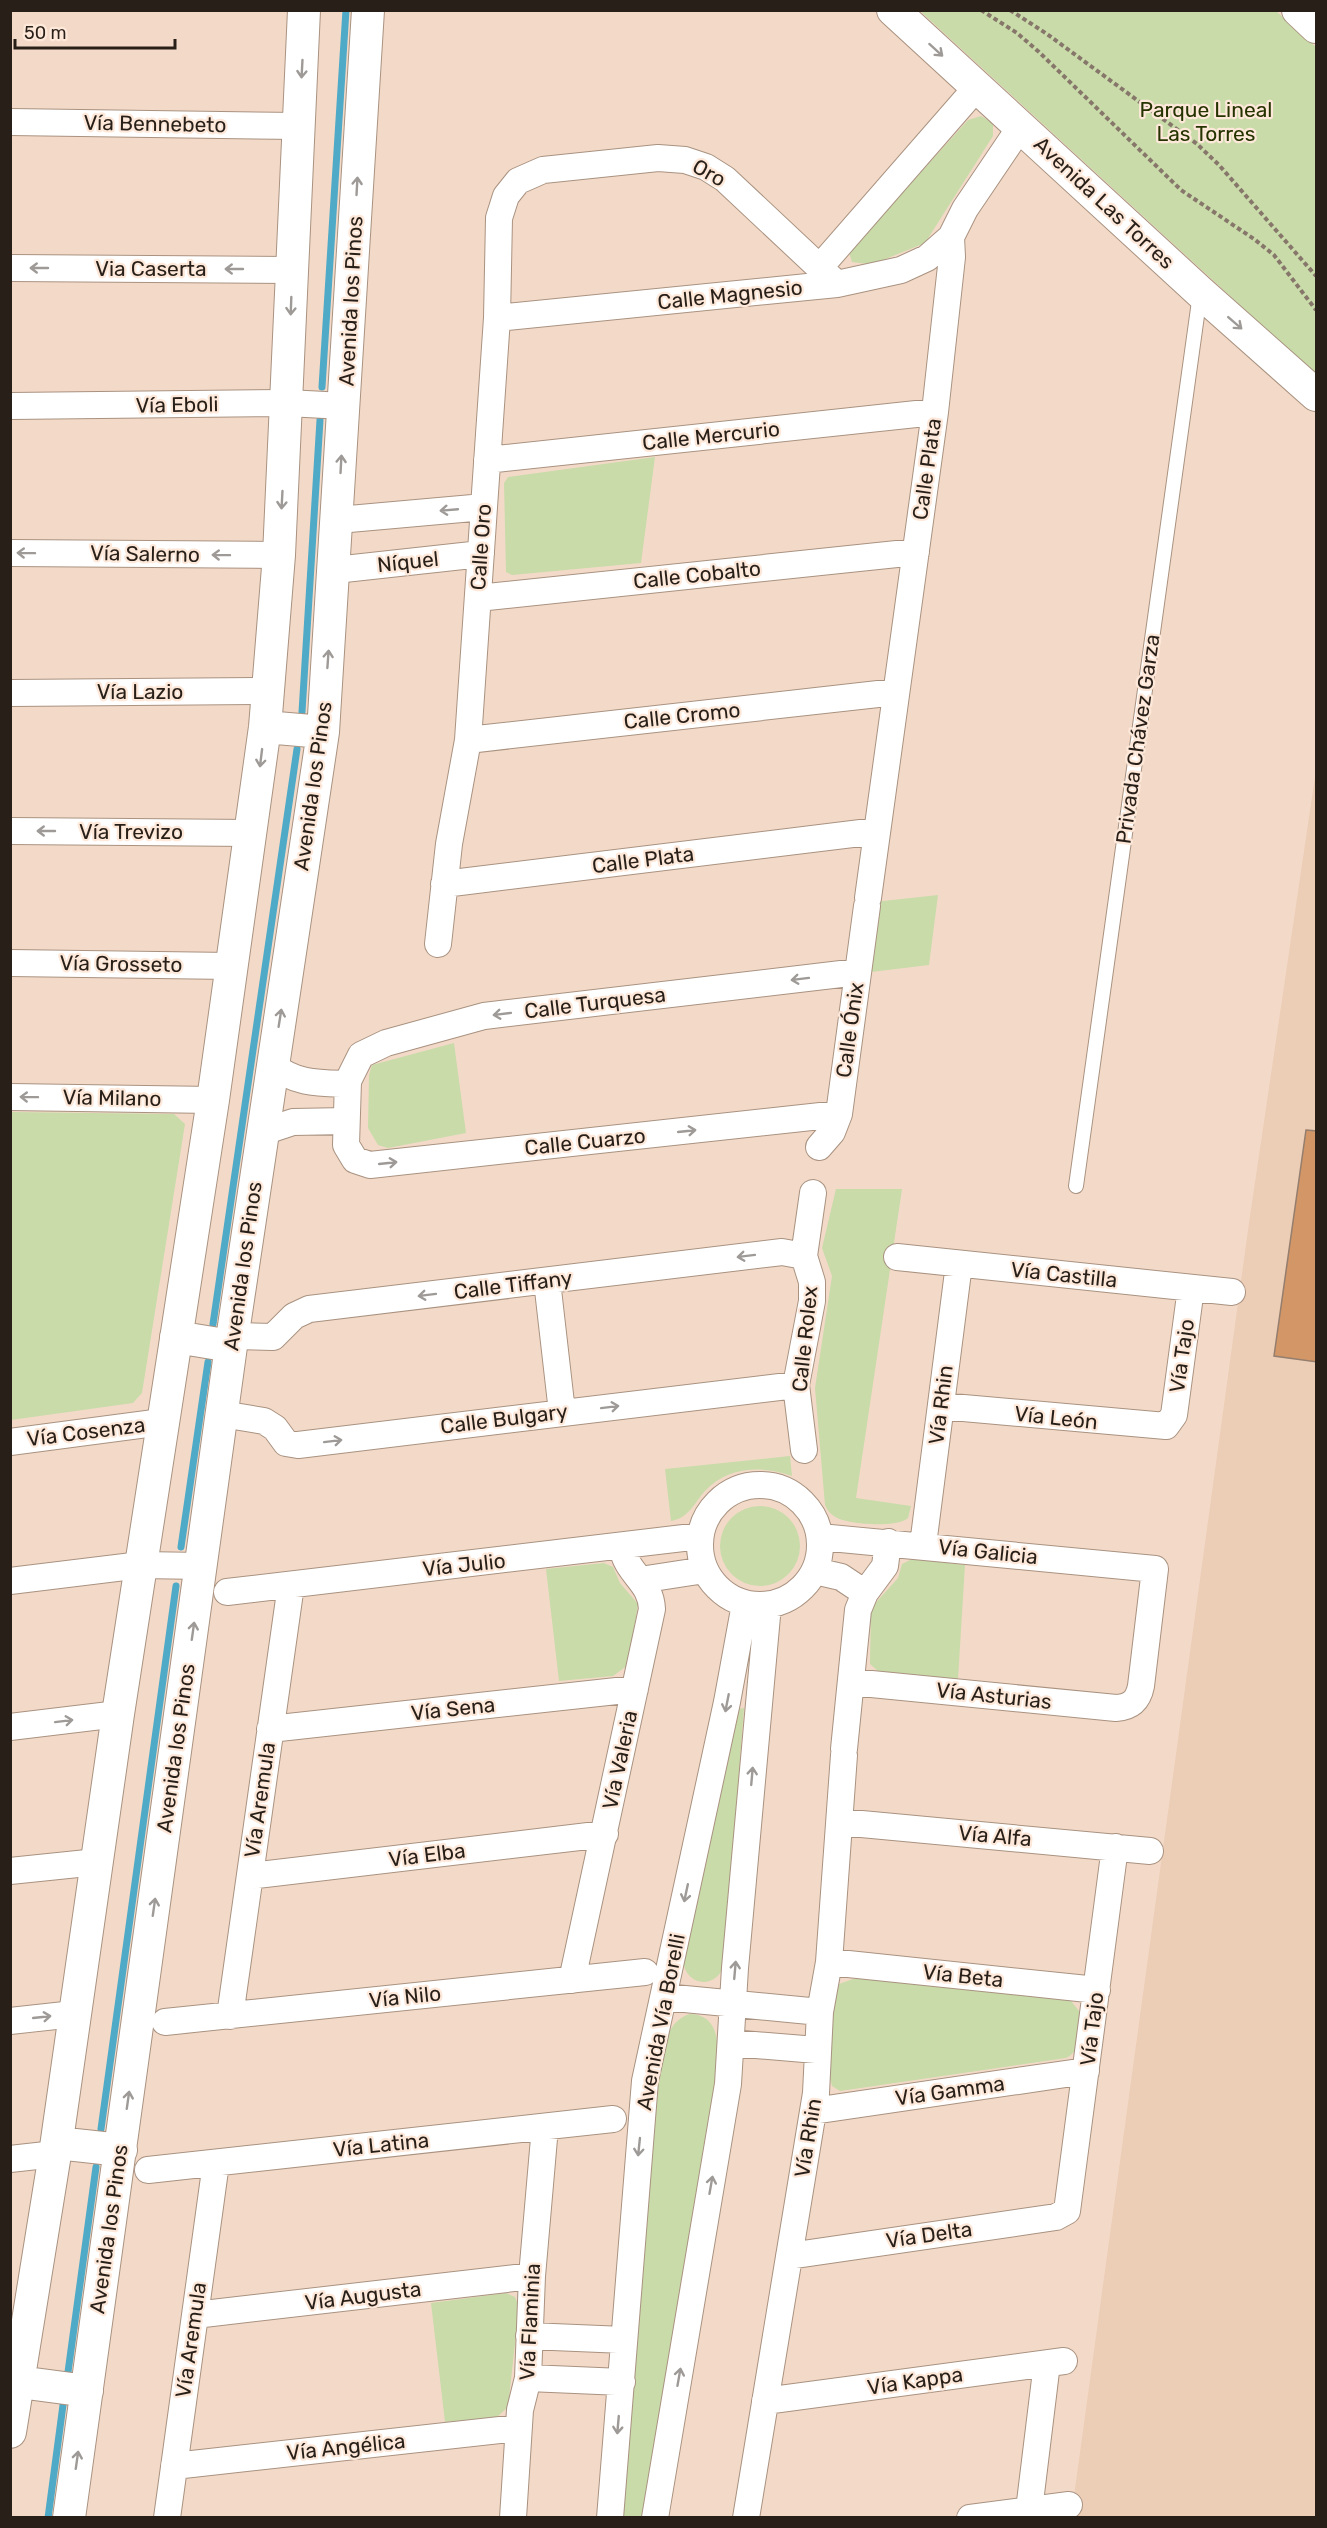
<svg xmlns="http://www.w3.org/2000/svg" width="1327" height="2528" viewBox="0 0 1327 2528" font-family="Rubik,sans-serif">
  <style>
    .built { fill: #eccdb6 }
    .green { fill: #c8dba9 }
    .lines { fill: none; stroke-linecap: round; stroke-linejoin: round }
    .stream { stroke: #4faac7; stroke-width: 7 }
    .building { fill: #d29667; stroke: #957e6d; stroke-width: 1.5 }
    .service-casing { stroke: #a99280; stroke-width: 16 }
    .minor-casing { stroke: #a99280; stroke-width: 28 }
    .tertiary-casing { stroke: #a99280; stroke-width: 34 }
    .path { stroke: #87776b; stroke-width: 4; stroke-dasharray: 4.5 3; stroke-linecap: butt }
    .service { stroke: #fff; stroke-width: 14 }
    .minor { stroke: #fff; stroke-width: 26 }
    .tertiary { stroke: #fff; stroke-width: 32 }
    .oneway { stroke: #9e9a97 }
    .labels { text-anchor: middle; stroke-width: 4.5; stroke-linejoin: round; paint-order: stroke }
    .park-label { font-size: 21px; fill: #253300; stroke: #fde8d9 }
    .street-label { font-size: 21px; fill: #281f18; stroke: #fde8d9 }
  </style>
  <rect width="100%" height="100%" fill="#f3dac8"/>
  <path class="built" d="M 1316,770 L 1316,2517 L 1071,2518 L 1249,1223 Z"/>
  <path class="green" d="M 920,11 L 1276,11 L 1316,47 L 1316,375 Z
    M 981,116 L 993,123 L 993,136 L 925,243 L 883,260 L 868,264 L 852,262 L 849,252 L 968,120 Z
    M 655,457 L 641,563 L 512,575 L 506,572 L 504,483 L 508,477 Z
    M 938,895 L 929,965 L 871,972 L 874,902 Z
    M 454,1043 L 466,1133 L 388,1148 L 378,1145 L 368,1128 L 369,1075 L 372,1065 Z
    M 10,1112 L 174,1114 L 185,1124 L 142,1393 L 133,1403 L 11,1420 Z
    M 836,1189 L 902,1189 L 856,1498 L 911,1506 L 908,1518 C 898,1528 845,1525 834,1516 C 829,1513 827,1509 825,1505 L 815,1388 L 832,1276 L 822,1248 Z
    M 790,1456 L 792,1476 C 762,1465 727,1467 705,1491 C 694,1503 689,1518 671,1521 L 665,1469 Z
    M720 1546a40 40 0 1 1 80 0a40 40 0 1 1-80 0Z
    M 912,1559 L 965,1565 L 958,1679 L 878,1671 L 870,1664 L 871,1608 L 898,1578 L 902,1564 Z
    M 604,1563 L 613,1567 L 620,1583 L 638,1604 L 628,1665 L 613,1676 L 559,1681 L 546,1569 Z
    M 744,1708 L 724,1966 C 715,1990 685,1986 683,1960 L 738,1709 Z
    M 856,1978 L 1070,2000 L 1080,2012 C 1079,2026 1082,2052 1066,2058 L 840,2091 L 832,2086 L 830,2077 L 834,1993 L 839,1984 Z
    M 690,2014 C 731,2015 715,2073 713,2101 L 642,2517 L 622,2518 L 655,2096 C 660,2070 660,2022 690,2014 Z
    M 506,2293 L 515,2297 L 519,2307 L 508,2407 L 497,2417 L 445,2422 L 431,2303 Z"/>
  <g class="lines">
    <path class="stream" d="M 322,387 L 346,10
      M 302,712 L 320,420
      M 213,1324 L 297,749
      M 181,1547 L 208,1362
      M 101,2129 L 176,1586
      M 68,2372 L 96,2167
      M 48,2518 L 63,2405"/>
  </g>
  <path class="building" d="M 1306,1130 L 1317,1131 L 1317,1362 L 1274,1356 Z"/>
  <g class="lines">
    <g class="service-casing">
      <path id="service" d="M 1076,1186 L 1200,294"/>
    </g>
    <g class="minor-casing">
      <path id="minor" d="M 10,122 L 299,126
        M 820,267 L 977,87
        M 10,268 L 292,270
        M 497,318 L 837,284 L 901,270 L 927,258 L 951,237
        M 10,406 L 287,403 L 344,406
        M 487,460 L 935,412
        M 338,520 L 484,507
        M 10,553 L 279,555
        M 335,570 L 481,554
        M 478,598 L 916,552
        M 10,693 L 269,691
        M 468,740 L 896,692
        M 10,831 L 251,833
        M 444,884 L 877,831
        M 868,898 L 935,412 L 952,257 L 951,237 L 965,209 L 1021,126
        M 438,944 L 449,844 L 468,740 L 497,318 L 499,218 L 506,196 L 518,181 L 543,170 L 658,158 L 685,160 L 706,167 L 725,179 L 837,284
        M 10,963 L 231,966
        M 273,1065 C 295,1084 319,1083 348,1084
        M 10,1097 L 213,1100
        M 839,1114 L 370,1165 L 355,1160 L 346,1145 L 348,1081 L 361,1055 L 386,1043 L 484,1016 L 858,972
        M 263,1132 L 293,1122 L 346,1121
        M 819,1147 L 832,1132 L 839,1114 L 867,906
        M 897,1257 L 1232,1292
        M 547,1281 L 562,1412
        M 233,1336 L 273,1337 L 294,1316 L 309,1309 L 782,1252 L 804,1256
        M 941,1406 L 1166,1426 L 1174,1415 L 1191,1288
        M 222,1414 L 264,1421 L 275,1428 L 286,1443 L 298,1445 L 796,1385
        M 10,1442 L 162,1422
        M 804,1450 L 796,1385 L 812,1301 L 812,1282 L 804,1256 L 813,1193
        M700 1545a60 60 0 1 1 120 0a60 60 0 1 1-120 0Z
        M 820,1537 L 1155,1569 L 1141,1686 C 1138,1701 1131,1707 1116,1708 L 851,1682
        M 923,1545 L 959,1264
        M 815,1571 L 841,1577 L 865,1593
        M 640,1580 L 705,1570
        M 10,1581 L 141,1565 L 202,1566
        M 227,1592 L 700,1536
        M 10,1727 L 118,1714
        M 270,1729 L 635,1689
        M 844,1749 L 858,1610 L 865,1593 L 885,1566 L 888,1542
        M 840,1822 L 1150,1851
        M 10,1871 L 97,1862
        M 250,1876 L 605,1834
        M 829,1962 L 1097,1990
        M 572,1980 L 652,1609 C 651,1581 627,1575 622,1547
        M 664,1997 L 820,2012
        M 230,2016 L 291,1585
        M 10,2021 L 74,2014
        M 165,2022 L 645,1972
        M 731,2043 L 816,2050
        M 813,2111 L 1086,2071
        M 10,2159 L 55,2154
        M 148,2170 L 613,2119
        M 789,2256 L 1056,2217 L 1067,2211 L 1115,1847
        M 195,2315 L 532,2276
        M 529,2336 L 624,2340
        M 528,2378 L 622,2382
        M 765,2401 L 1064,2361
        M 174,2466 L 518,2428
        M 1029,2510 L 1047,2363
        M 167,2518 L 216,2163
        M 513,2518 L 520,2410 L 528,2378 L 532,2276 L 545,2127
        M 610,2518 L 645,2081 L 727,1702 L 745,1604
        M 655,2518 L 728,2084 L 735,1968 L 768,1605
        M 746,2518 L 816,2093 L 820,2012 L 829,1962 L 844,1755
        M 970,2518 L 1069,2505"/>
    </g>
    <g class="tertiary-casing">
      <path id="tertiary" d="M 893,10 L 1200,292 L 1316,395
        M 1298,10 L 1316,27
        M 265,727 L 323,732
        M 176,1337 L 231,1346
        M 57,2143 L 121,2150
        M 19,2382 L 87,2391
        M 10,2432 L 55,2154 L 118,1714 L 213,1100 L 265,727 L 279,555 L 304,10
        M 69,2518 L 231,1346 L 323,732 L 368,10"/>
    </g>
    <path class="path" d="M 981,10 L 1017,33 L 1039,52 L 1181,190 L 1254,239 L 1274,255 L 1316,310
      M 1010,10 L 1047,34 L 1197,144 L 1219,165 L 1316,276"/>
    <use href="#service" class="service"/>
    <use href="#minor" class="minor"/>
    <use href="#tertiary" class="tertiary"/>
  </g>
  <defs><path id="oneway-shaft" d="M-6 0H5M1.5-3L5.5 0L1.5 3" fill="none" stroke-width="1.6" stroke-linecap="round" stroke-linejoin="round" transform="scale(1.5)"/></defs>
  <g class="oneway">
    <use href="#oneway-shaft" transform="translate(936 50) rotate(42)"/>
    <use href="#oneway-shaft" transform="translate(302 69) rotate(93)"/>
    <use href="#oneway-shaft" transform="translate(357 186) rotate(-87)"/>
    <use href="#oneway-shaft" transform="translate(39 268) rotate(-180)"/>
    <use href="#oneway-shaft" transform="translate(234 269) rotate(-180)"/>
    <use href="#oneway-shaft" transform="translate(291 306) rotate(92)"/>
    <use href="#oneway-shaft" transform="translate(1235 323) rotate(41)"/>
    <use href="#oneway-shaft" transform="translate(341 464) rotate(-87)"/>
    <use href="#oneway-shaft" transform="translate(282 500) rotate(93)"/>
    <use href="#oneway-shaft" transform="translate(449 510) rotate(175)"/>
    <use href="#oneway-shaft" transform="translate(26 553) rotate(-179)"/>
    <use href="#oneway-shaft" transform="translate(221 555) rotate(-179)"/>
    <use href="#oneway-shaft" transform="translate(328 659) rotate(-86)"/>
    <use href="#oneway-shaft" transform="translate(261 758) rotate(97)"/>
    <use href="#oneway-shaft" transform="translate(46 831) rotate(-180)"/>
    <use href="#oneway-shaft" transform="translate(800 979) rotate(173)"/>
    <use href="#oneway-shaft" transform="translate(502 1014) rotate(173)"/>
    <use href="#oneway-shaft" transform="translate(280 1018) rotate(-81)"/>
    <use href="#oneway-shaft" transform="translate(29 1097) rotate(-179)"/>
    <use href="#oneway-shaft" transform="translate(687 1131) rotate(-6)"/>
    <use href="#oneway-shaft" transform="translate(388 1163) rotate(-6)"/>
    <use href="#oneway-shaft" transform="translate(746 1256) rotate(173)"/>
    <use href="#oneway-shaft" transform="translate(427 1295) rotate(173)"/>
    <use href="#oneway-shaft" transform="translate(610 1407) rotate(-7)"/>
    <use href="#oneway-shaft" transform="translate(333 1441) rotate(-7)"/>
    <use href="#oneway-shaft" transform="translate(193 1631) rotate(-82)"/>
    <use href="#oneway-shaft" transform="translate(727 1703) rotate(101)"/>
    <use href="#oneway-shaft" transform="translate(64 1721) rotate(-7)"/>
    <use href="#oneway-shaft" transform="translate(752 1776) rotate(-85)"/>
    <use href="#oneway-shaft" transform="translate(686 1893) rotate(102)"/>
    <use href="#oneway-shaft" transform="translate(154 1907) rotate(-82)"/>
    <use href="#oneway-shaft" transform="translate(735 1970) rotate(-85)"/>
    <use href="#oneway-shaft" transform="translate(42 2017) rotate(-6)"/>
    <use href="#oneway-shaft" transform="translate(128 2100) rotate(-82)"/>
    <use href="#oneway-shaft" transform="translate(639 2147) rotate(96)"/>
    <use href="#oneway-shaft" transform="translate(711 2185) rotate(-80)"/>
    <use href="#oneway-shaft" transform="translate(679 2377) rotate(-80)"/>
    <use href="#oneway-shaft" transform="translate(618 2425) rotate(95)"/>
    <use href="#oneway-shaft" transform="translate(77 2460) rotate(-82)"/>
  </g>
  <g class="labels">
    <g class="park-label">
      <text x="1206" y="117">Parque Lineal<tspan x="1206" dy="24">Las Torres</tspan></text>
    </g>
    <g class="street-label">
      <text transform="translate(155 124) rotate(1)" y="7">Vía Bennebeto</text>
      <text transform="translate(709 173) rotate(29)" y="7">Oro</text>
      <text transform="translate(1104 203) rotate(43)" y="7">Avenida Las Torres</text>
      <text x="151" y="276">Via Caserta</text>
      <text transform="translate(730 295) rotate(-6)" y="7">Calle Magnesio</text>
      <text transform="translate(351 301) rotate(-87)" y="7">Avenida los Pinos</text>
      <text transform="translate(177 405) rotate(-1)" y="7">Vía Eboli</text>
      <text transform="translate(711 436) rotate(-6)" y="7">Calle Mercurio</text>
      <text transform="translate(927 469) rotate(-82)" y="7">Calle Plata</text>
      <text transform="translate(481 547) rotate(-86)" y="7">Calle Oro</text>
      <text transform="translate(145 554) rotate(1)" y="7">Vía Salerno</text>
      <text transform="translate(408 562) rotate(-6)" y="7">Níquel</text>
      <text transform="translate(697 575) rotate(-6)" y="7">Calle Cobalto</text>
      <text x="140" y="699">Vía Lazio</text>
      <text transform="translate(682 716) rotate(-6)" y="7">Calle Cromo</text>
      <text transform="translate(1138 739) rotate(-82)" y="7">Privada Chávez Garza</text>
      <text transform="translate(313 786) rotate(-82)" y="7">Avenida los Pinos</text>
      <text x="131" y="839">Vía Trevizo</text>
      <text transform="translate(643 860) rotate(-7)" y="7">Calle Plata</text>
      <text transform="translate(121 964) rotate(1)" y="7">Vía Grosseto</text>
      <text transform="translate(595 1003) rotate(-7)" y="7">Calle Turquesa</text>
      <text transform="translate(850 1030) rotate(-82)" y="7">Calle Ónix</text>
      <text transform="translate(112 1098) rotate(1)" y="7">Vía Milano</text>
      <text transform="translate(585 1142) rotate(-6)" y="7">Calle Cuarzo</text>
      <text transform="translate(243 1266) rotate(-82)" y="7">Avenida los Pinos</text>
      <text transform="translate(1064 1275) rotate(6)" y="7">Vía Castilla</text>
      <text transform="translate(513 1285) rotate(-7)" y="7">Calle Tiffany</text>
      <text transform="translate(805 1339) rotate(-84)" y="7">Calle Rolex</text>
      <text transform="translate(1182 1356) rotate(-82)" y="7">Vía Tajo</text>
      <text transform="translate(941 1405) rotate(-83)" y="7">Vía Rhin</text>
      <text transform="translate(1056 1418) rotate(6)" y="7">Vía León</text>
      <text transform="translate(504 1419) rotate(-7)" y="7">Calle Bulgary</text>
      <text transform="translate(86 1432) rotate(-7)" y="7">Vía Cosenza</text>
      <text transform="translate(988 1552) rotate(6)" y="7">Vía Galicia</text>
      <text transform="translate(464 1565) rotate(-6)" y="7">Vía Julio</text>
      <text transform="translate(994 1696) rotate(6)" y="7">Vía Asturias</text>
      <text transform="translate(453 1709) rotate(-6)" y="7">Vía Sena</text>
      <text transform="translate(176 1748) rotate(-82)" y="7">Avenida los Pinos</text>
      <text transform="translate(620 1760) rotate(-78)" y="7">Vía Valeria</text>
      <text transform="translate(260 1800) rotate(-82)" y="7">Vía Aremula</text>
      <text transform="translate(995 1836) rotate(5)" y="7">Vía Alfa</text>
      <text transform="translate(427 1855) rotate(-7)" y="7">Vía Elba</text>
      <text transform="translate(963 1976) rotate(6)" y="7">Vía Beta</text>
      <text transform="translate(405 1997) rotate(-6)" y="7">Vía Nilo</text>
      <text transform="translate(661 2022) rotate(-79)" y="7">Avenida Vía Borelli</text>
      <text transform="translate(1092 2029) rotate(-83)" y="7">Vía Tajo</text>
      <text transform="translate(950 2091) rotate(-8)" y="7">Vía Gamma</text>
      <text transform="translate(808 2138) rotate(-81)" y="7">Vía Rhin</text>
      <text transform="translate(381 2145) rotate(-6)" y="7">Vía Latina</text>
      <text transform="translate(109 2229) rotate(-82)" y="7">Avenida los Pinos</text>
      <text transform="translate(929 2235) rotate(-8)" y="7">Vía Delta</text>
      <text transform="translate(363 2296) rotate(-7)" y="7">Vía Augusta</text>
      <text transform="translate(530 2322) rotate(-87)" y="7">Vía Flaminia</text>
      <text transform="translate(191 2340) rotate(-82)" y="7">Vía Aremula</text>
      <text transform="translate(915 2381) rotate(-8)" y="7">Vía Kappa</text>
      <text transform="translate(346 2447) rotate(-6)" y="7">Vía Angélica</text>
    </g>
  </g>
  <rect width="1327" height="2528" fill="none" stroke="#281f18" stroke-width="24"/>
  <path d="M15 39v9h160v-9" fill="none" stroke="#281f18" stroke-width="3"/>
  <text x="24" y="39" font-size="18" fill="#281f18" stroke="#fde8d9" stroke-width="4.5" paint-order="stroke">50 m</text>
</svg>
